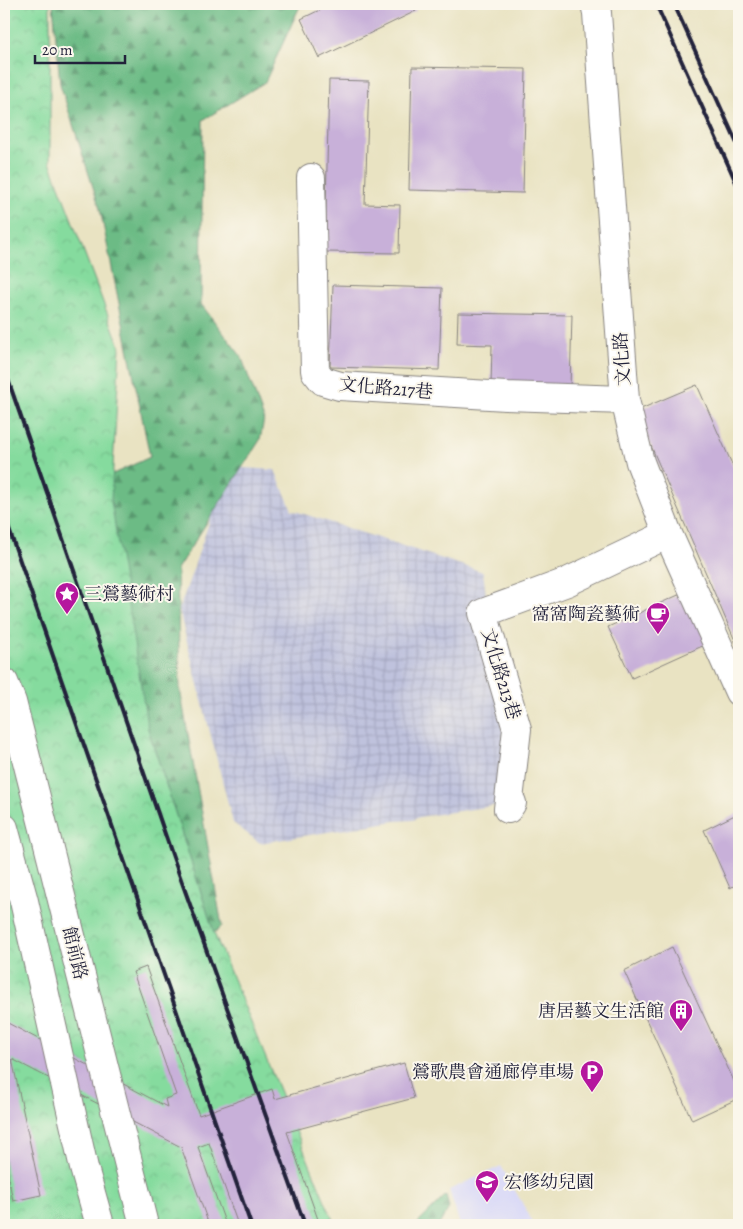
<svg xmlns="http://www.w3.org/2000/svg" width="743" height="1229" viewBox="0 0 743 1229" font-family="Alegreya,'Noto Serif TC',serif">
  <style>
    .built { fill: #d7d7f8 }
    .industrial { fill: url(#industrial-grid) }
    .forest { fill: url(#forest-firs); stroke: #476e60 }
    .park { fill: url(#park-crowns); stroke: #547e6c }
    .building { fill: #c8b0d9 }
    .lines { fill: none; stroke-linecap: round; stroke-linejoin: round }
    .minor-casing { stroke: #86827e; stroke-width: 30 }
    .minor { stroke: #fff; stroke-width: 28 }
    .rail { stroke: #22223b; stroke-width: 4 }
    .labels { text-anchor: middle; stroke-width: 4; stroke-linejoin: round; paint-order: stroke }
    .street-label { font-size: 18px; fill: #22223b; stroke: #fbf7ec }
    .poi-label { font-size: 18px; fill: #22223b; stroke: #fbf7ec; text-anchor: end }
  </style>
  <defs>
    <pattern id="industrial-grid" width="8" height="8" patternUnits="userSpaceOnUse" patternTransform="scale(1.25)"><rect width="8" height="8" fill="#bfc2dd"/><path d="M0 4h8M4 0v8" fill="none" stroke="#a4a6bf"/></pattern>
    <pattern id="forest-firs" width="22" height="20" patternUnits="userSpaceOnUse" patternTransform="scale(1.25)"><rect width="22" height="20" fill="#6cbb85"/><path d="M5 1l3.5 6h-7zM16 11l3.5 6h-7z" fill="#58986e"/></pattern>
    <pattern id="park-crowns" width="20" height="18" patternUnits="userSpaceOnUse" patternTransform="scale(1.25)"><rect width="20" height="18" fill="#85db9e"/><path d="M2 6a3 3 0 1 1 6 0M12 15a3 3 0 1 1 6 0" fill="none" stroke="#73bc89"/></pattern>
  </defs>
  <rect width="100%" height="100%" fill="#fbf7ec"/>
  <filter id="ink" filterUnits="userSpaceOnUse"><feTurbulence type="fractalNoise" baseFrequency=".02" numOctaves="2"/><feDisplacementMap in="SourceGraphic" scale="10" xChannelSelector="R" yChannelSelector="G"/><feConvolveMatrix kernelMatrix="1 2 1 2 8 2 1 2 1" color-interpolation-filters="sRGB"/></filter>
  <filter id="wash" filterUnits="userSpaceOnUse"><feTurbulence type="fractalNoise" baseFrequency=".0096" numOctaves="4" result="noise"/><feDisplacementMap in="SourceGraphic" scale="20" xChannelSelector="R" yChannelSelector="G"/><feGaussianBlur stdDeviation="1.12" result="paint"/><feColorMatrix in="noise" values="0 0 0 0 0 0 0 0 0 0 0 0 0 0 0 0 0 1.4 0 .05"/><feComposite in="paint" operator="in"/></filter>
  <g filter="url(#wash)">
    <rect width="100%" height="100%" fill="#e9e3c2"/>
    <path class="built" d="M 501,1166 L 529,1215 L 533,1225 L 460,1225 L 449,1190 Z"/>
    <path class="industrial" d="M 228,467 L 275,470 L 292,510 L 483,572 L 512,803 L 419,817 L 413,820 L 395,821 L 260,843 L 233,823 L 179,610 Z"/>
    <path class="forest" d="M 53,4 L 301,4 L 265,82 L 203,120 L 201,304 L 241,356 L 264,419 L 260,440 L 177,569 L 180,689 L 222,926 L 214,933 L 148,729 L 102,479 L 150,457 L 100,209 L 60,84 Z
      M 446,1195 L 449,1208 L 439,1225 L 416,1225 Z"/>
    <path class="park" d="M 4,4 L 50,4 L 50,162 L 120,347 L 111,501 L 148,729 L 214,933 L 335,1225 L 4,1225 Z"/>
    <g id="blocks">
      <path class="building" d="M 332,4 L 412,4 L 416,11 L 319,58 L 301,19 Z
        M 412,67 L 526,69 L 523,193 L 409,190 Z
        M 329,80 L 369,81 L 365,204 L 400,205 L 399,253 L 325,252 Z
        M 333,285 L 442,288 L 439,370 L 330,367 Z
        M 458,313 L 572,315 L 570,388 L 491,386 L 492,345 L 457,344 Z
        M 697,385 L 739,480 L 739,650 L 636,411 Z
        M 685,592 L 709,643 L 632,678 L 608,627 Z
        M 739,813 L 739,883 L 730,888 L 704,830 Z
        M 672,947 L 739,1092 L 739,1098 L 692,1120 L 624,971 Z
        M 146,967 L 199,1115 L 272,1089 L 275,1099 L 404,1063 L 414,1098 L 287,1132 L 320,1225 L 238,1225 L 209,1143 L 198,1147 L 226,1225 L 209,1225 L 181,1147 L 12,1059 L 41,1195 L 13,1201 L 4,1156 L 4,1021 L 167,1107 L 165,1099 L 176,1095 L 133,972 Z
        M 597,1220 L 599,1225 L 583,1225 Z"/>
    </g>
  </g>
  <g filter="url(#ink)">
    <use href="#blocks" fill-opacity="0" stroke="#86827e" stroke-width="1"/>
    <g class="lines">
      <g class="minor-casing">
        <path id="minor" d="M 595,4 L 597,13 L 625,400 L 640,462 L 668,534 L 739,692
          M 311,178 L 315,371 L 323,381 L 340,386 L 506,396 L 625,400
          M 4,682 L 12,702 L 144,1225
          M 512,803 L 508,809 L 517,729 L 483,613 L 567,582 L 668,534
          M 4,828 L 24,901 L 84,1168 L 100,1225"/>
      </g>
      <use href="#minor" class="minor"/>
      <path class="rail" d="M 656,4 L 739,189
        M 674,4 L 739,148
        M 4,368 L 174,860 L 305,1225
        M 4,515 L 251,1225"/>
    </g>
  </g>
  <defs>
    <g id="sight-pin" transform="scale(1.25)"><path d="M0 17L-7.5 6A9.5 9.5 0 1 1 7.5 6Z" fill="#b5179e" stroke="#fbf7ec"/><path d="M0-6L1.8-2.2L6-1.7L2.9 1.2L3.7 5.4L0 3.3L-3.7 5.4L-2.9 1.2L-6-1.7L-1.8-2.2Z" fill="#fff"/></g>
    <g id="cafe-pin" transform="scale(1.25)"><path d="M0 17L-7.5 6A9.5 9.5 0 1 1 7.5 6Z" fill="#b5179e" stroke="#fbf7ec"/><path d="M-5.5-4.5H6V0H3Q3 3.5 0 3.5H-2.5Q-5.5 3.5-5.5 0ZM3-3.2v2h1.7v-2ZM-6 4.5H4V6H-6Z" fill="#fff"/></g>
    <g id="building-pin" transform="scale(1.25)"><path d="M0 17L-7.5 6A9.5 9.5 0 1 1 7.5 6Z" fill="#b5179e" stroke="#fbf7ec"/><path d="M-4-6H4V6H1V3H-1V6H-4ZM-2.5-4.3h1.7v1.8h-1.7ZM.8-4.3h1.7v1.8H.8ZM-2.5-1h1.7V.8h-1.7ZM.8-1h1.7V.8H.8Z" fill="#fff"/></g>
    <g id="parking-pin" transform="scale(1.25)"><path d="M0 17L-7.5 6A9.5 9.5 0 1 1 7.5 6Z" fill="#b5179e" stroke="#fbf7ec"/><path d="M-3.5-5.5H1a3.5 3.5 0 0 1 0 7H-1V5.5H-3.5ZM-1-3.4V-.6H.8a1.4 1.4 0 0 0 0-2.8Z" fill="#fff"/></g>
    <g id="school-pin" transform="scale(1.25)"><path d="M0 17L-7.5 6A9.5 9.5 0 1 1 7.5 6Z" fill="#b5179e" stroke="#fbf7ec"/><path d="M0-5L7-2L0 1L-7-2ZM-4 1L0 2.5L4 1V4Q0 6-4 4Z" fill="#fff"/></g>
  </defs>
  <g fill-rule="evenodd">
    <use href="#sight-pin" x="67" y="594"/>
    <use href="#cafe-pin" x="658" y="614"/>
    <use href="#building-pin" x="681" y="1011"/>
    <use href="#parking-pin" x="592" y="1072"/>
    <use href="#school-pin" x="487" y="1182"/>
  </g>
  <g class="labels">
    <g class="street-label">
      <text transform="translate(622 359) rotate(-94)" y="6">文化路</text>
      <text transform="translate(386 388) rotate(5)" y="6">文化路217巷</text>
      <text transform="translate(501 674) rotate(73)" y="6">文化路213巷</text>
      <text transform="translate(75 953) rotate(76)" y="6">館前路</text>
    </g>
    <g class="poi-label">
      <text x="84" y="600" text-anchor="start">三鶯藝術村</text>
      <text x="640" y="620">窩窩陶瓷藝術</text>
      <text x="664" y="1017">唐居藝文生活館</text>
      <text x="574" y="1078">鶯歌農會通廊停車場</text>
      <text x="504" y="1188" text-anchor="start">宏修幼兒園</text>
    </g>
  </g>
  <rect width="743" height="1229" fill="none" stroke="#fbf7ec" stroke-width="20"/>
  <path d="M35 55v8h90v-8" fill="none" stroke="#22223b" stroke-width="2.5"/>
  <text x="42" y="55" font-size="15" fill="#22223b" stroke="#fbf7ec" stroke-width="4" paint-order="stroke">20 m</text>
</svg>
